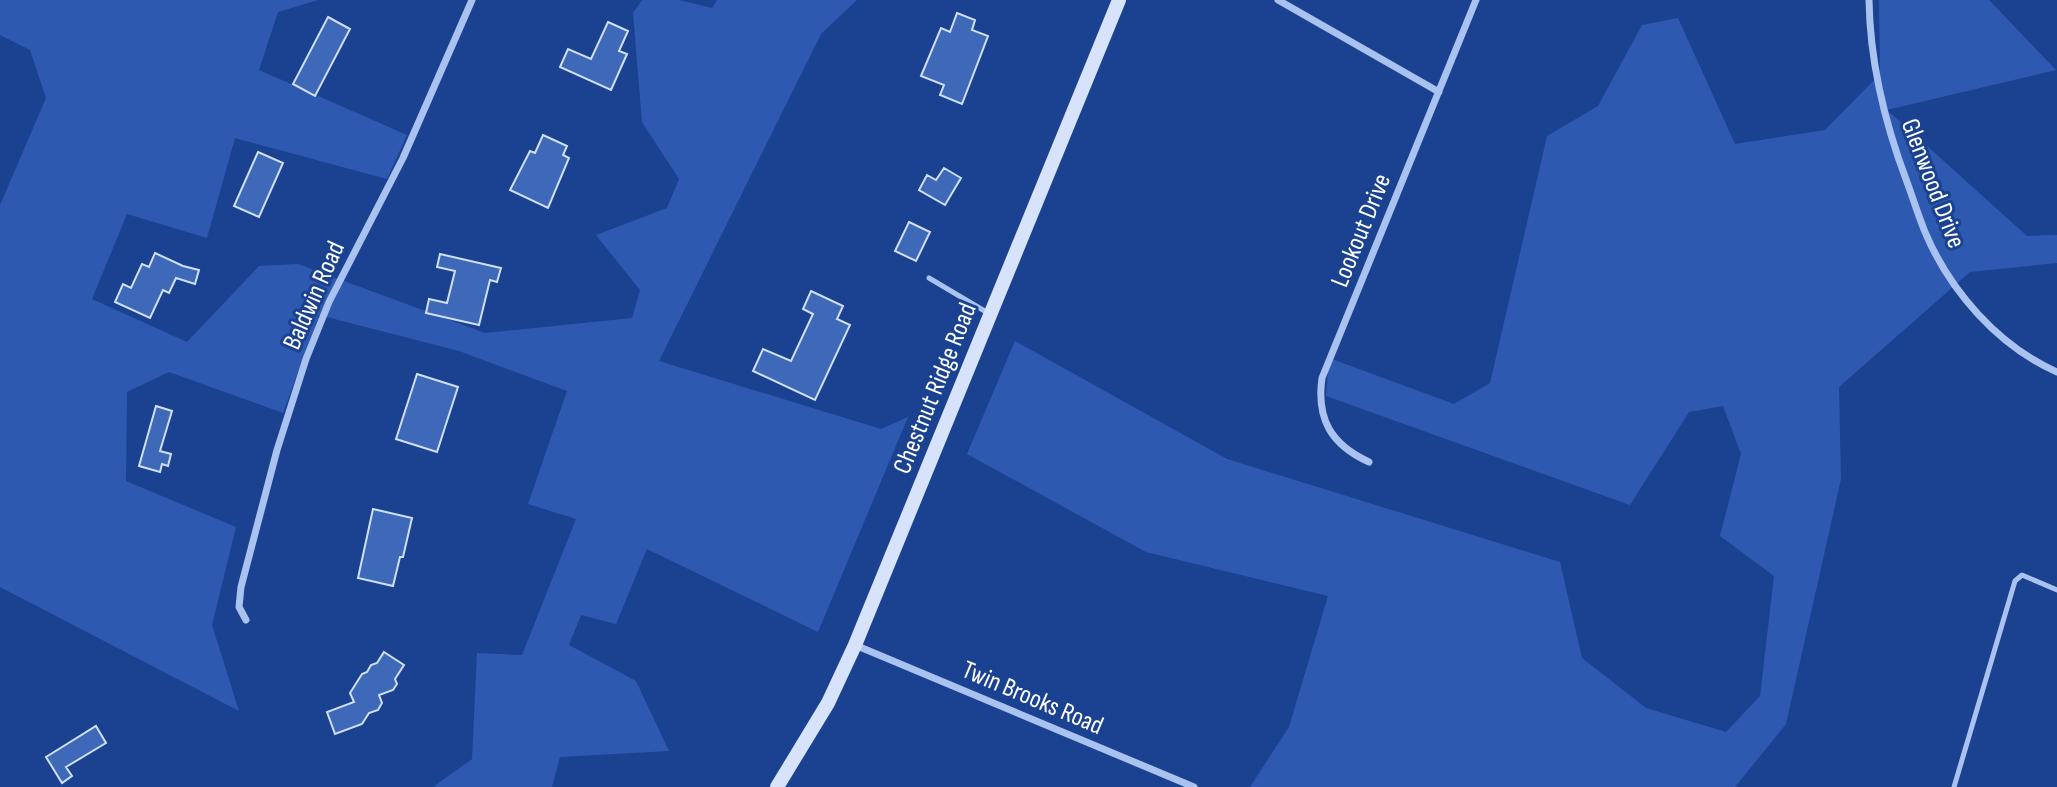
<svg xmlns="http://www.w3.org/2000/svg" width="2057" height="787" viewBox="0 0 2057 787" font-family="'Sofia Sans Condensed',sans-serif">
  <style>
    .green { fill: #2d5ab0 }
    .building { fill: #3e68b8; stroke: #d0dffb; stroke-width: 2 }
    .lines { fill: none; stroke-linecap: round; stroke-linejoin: round }
    .lane { stroke: #a9c2ef; stroke-width: 5 }
    .street { stroke: #a9c2ef; stroke-width: 7 }
    .secondary { stroke: #d7e2fb; stroke-width: 14 }
    .labels { text-anchor: middle; stroke-width: 6; stroke-linejoin: round; paint-order: stroke }
    .street-label { font-size: 26px; fill: #fff; stroke: #1a4291 }
  </style>
  <rect width="100%" height="100%" fill="#1a4291"/>
  <path class="green" d="M 0,0 L 318,0 L 278,12 L 259,70 L 407,135 L 387,179 L 235,138 L 207,238 L 127,214 L 92,299 L 187,342 L 259,266 L 298,264 L 485,333 L 632,318 L 640,290 L 596,235 L 667,208 L 679,179 L 642,122 L 633,13 L 642,0 L 679,0 L 712,8 L 717,0 L 857,0 L 821,34 L 659,361 L 881,429 L 908,417 L 818,632 L 647,549 L 616,624 L 581,615 L 569,645 L 636,681 L 669,751 L 560,757 L 552,787 L 433,787 L 472,759 L 477,653 L 522,655 L 576,519 L 528,504 L 567,391 L 459,351 L 319,315 L 283,413 L 169,372 L 127,392 L 126,481 L 236,527 L 212,625 L 239,711 L 0,587 L 0,205 L 46,98 L 30,50 L 0,35 Z
    M 1879,0 L 1989,0 L 2056,70 L 1887,110 L 2027,236 L 2057,235 L 2057,263 L 1970,272 L 1839,387 L 1841,479 L 1786,724 L 1735,787 L 1250,787 L 1289,727 L 1328,596 L 1146,552 L 967,454 L 1015,341 L 1227,459 L 1560,562 L 1582,658 L 1646,708 L 1726,732 L 1760,696 L 1774,576 L 1720,536 L 1741,454 L 1723,406 L 1689,412 L 1630,505 L 1326,396 L 1329,358 L 1454,404 L 1490,383 L 1547,136 L 1598,106 L 1642,25 L 1678,18 L 1735,144 L 1825,130 L 1880,74 Z"/>
  <path class="building" d="M 957,13 L 975,20 L 972,30 L 988,36 L 962,104 L 940,95 L 944,85 L 921,76 L 941,28 L 950,32 Z
    M 328,17 L 350,29 L 315,96 L 293,84 Z
    M 608,22 L 628,31 L 619,51 L 627,54 L 611,90 L 560,67 L 568,49 L 591,59 Z
    M 543,135 L 567,146 L 563,155 L 569,158 L 548,208 L 510,190 L 530,151 L 535,153 Z
    M 258,152 L 283,163 L 259,217 L 234,206 Z
    M 944,168 L 961,178 L 945,205 L 919,190 L 927,175 L 936,180 Z
    M 909,222 L 930,232 L 916,261 L 895,251 Z
    M 155,253 L 183,266 L 199,270 L 195,284 L 176,278 L 169,293 L 163,290 L 150,318 L 115,302 L 123,284 L 131,288 L 142,264 L 149,267 Z
    M 440,254 L 501,268 L 497,282 L 490,280 L 479,325 L 426,313 L 429,299 L 447,303 L 455,271 L 437,267 Z
    M 811,291 L 843,306 L 837,319 L 850,325 L 815,400 L 753,371 L 763,349 L 791,361 L 813,314 L 803,309 Z
    M 417,374 L 458,387 L 437,452 L 396,439 Z
    M 156,406 L 172,411 L 160,451 L 171,454 L 168,466 L 162,464 L 160,472 L 139,466 Z
    M 373,509 L 412,518 L 403,557 L 400,557 L 393,586 L 358,578 Z
    M 384,652 L 404,665 L 395,679 L 397,684 L 393,690 L 379,695 L 382,703 L 378,710 L 369,713 L 362,724 L 335,734 L 327,712 L 354,702 L 350,693 L 362,674 L 367,672 L 371,665 L 377,663 Z
    M 96,726 L 106,743 L 66,767 L 72,776 L 62,783 L 46,757 Z"/>
  <g class="lines">
    <path class="lane" d="M 929,278 L 988,313
      M 1954,787 L 2015,581 L 2022,575 L 2057,590"/>
    <path class="street" d="M 1278,0 L 1439,92
      M 1869,0 C 1870,62 1885,124 1907,182 C 1913,198 1918,215 1925,232 C 1950,291 1998,346 2057,372
      M 1369,462 C 1332,445 1316,420 1322,378 L 1476,0
      M 246,620 L 239,607 L 241,587 L 277,450 L 306,359 L 329,302 L 403,158 L 472,0
      M 855,645 L 1194,787"/>
    <path class="secondary" d="M 777,787 L 828,703 L 855,645 L 1119,0"/>
  </g>
  <g class="labels">
    <g class="street-label">
      <text transform="translate(1934 183) rotate(69)" y="9">Glenwood Drive</text>
      <text transform="translate(1360 230) rotate(-68)" y="9">Lookout Drive</text>
      <text transform="translate(313 295) rotate(-66)" y="9">Baldwin Road</text>
      <text transform="translate(934 388) rotate(-68)" y="9">Chestnut Ridge Road</text>
      <text transform="translate(1033 697) rotate(23)" y="9">Twin Brooks Road</text>
    </g>
  </g>
</svg>
